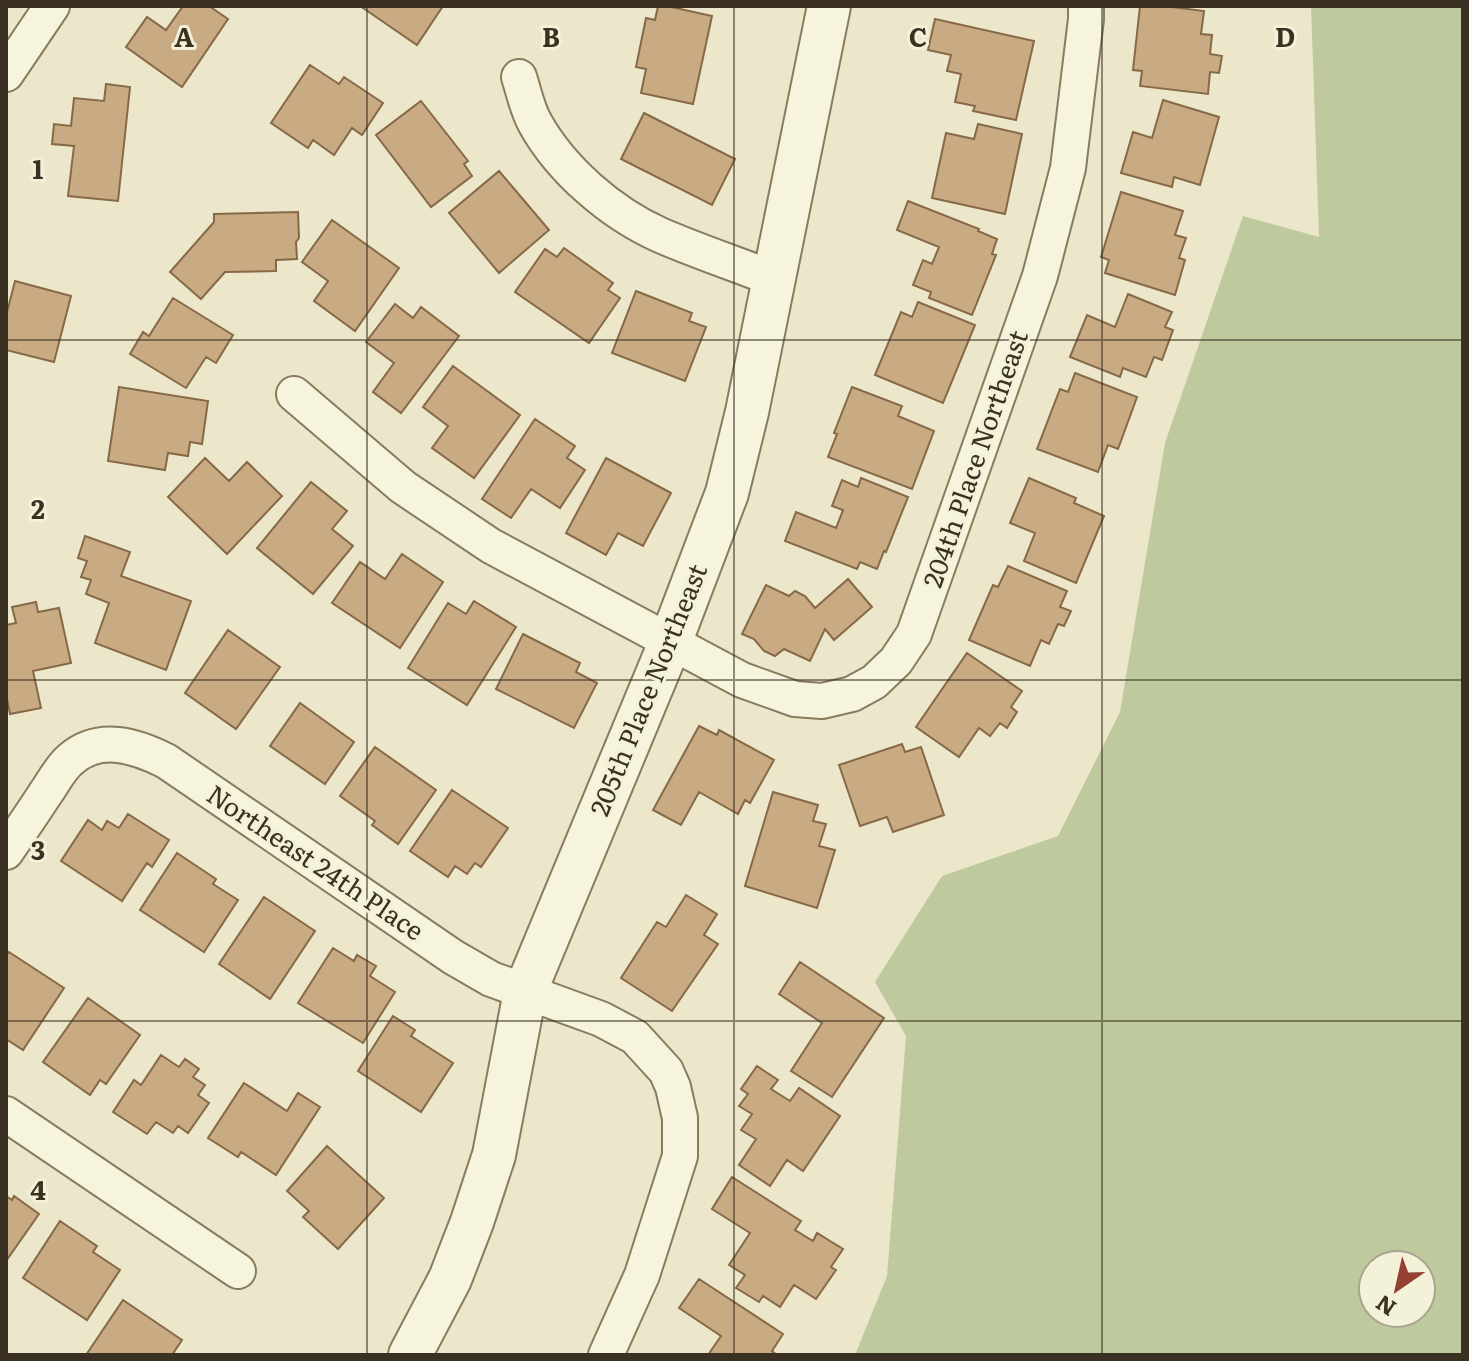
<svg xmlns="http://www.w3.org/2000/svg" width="1469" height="1361" viewBox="0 0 1469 1361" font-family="Literata,serif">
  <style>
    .green { fill: #beca9e; fill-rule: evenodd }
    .building { fill: #c8aa83; stroke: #866947; stroke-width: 2 }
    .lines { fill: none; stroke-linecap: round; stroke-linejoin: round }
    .minor-casing { stroke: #887b5f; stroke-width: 38 }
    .tertiary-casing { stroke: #887b5f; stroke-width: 46 }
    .minor { stroke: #f7f4dd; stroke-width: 34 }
    .tertiary { stroke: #f7f4dd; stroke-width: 42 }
    .grid { fill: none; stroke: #3a3122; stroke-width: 2; stroke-opacity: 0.55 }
    .labels { text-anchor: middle; stroke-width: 6; stroke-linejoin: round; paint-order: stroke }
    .street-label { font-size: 26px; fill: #3a3122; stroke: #f4f1d9 }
    .grid-label { font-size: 26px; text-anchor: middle; font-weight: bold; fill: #3a3122; stroke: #f4f1d9; stroke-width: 6; stroke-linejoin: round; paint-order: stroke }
  </style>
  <rect width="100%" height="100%" fill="#ece7ca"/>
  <path class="green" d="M 1311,6 L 1463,6 L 1463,1355 L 855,1355 L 887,1276 L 906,1036 L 875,982 L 942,876 L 1058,836 L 1120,712 L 1165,443 L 1243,216 L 1319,237 ZM 1373,1265 L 1421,1265 L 1421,1313 L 1373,1313 Z"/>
  <path class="building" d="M 183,6 L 209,6 L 228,19 L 182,87 L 126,47 L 147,17 L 166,30 Z
    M 364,6 L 443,6 L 417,45 L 363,8 Z
    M 658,6 L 667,6 L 712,16 L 693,104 L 641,93 L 646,69 L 636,67 L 646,18 L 655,20 Z
    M 1140,6 L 1164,6 L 1204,11 L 1201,34 L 1212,35 L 1210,54 L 1222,56 L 1219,73 L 1210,72 L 1208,94 L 1140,86 L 1142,71 L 1133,70 Z
    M 935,19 L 1034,41 L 1016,120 L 973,111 L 975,106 L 955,102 L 961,74 L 947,71 L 951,55 L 928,50 Z
    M 310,65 L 339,84 L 344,77 L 383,103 L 362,135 L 352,128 L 334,155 L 313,140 L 308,148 L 271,123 Z
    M 106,84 L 130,87 L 118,201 L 68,196 L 74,146 L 52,144 L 54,124 L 71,126 L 74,98 L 104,101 Z
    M 1163,100 L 1219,117 L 1200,185 L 1174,177 L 1172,187 L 1121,173 L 1133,132 L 1152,138 Z
    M 421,101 L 468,161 L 464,164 L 472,176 L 431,207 L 376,135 Z
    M 644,113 L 735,159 L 712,205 L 621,159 Z
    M 978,124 L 1022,134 L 1005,214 L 932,198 L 946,133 L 974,139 Z
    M 499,171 L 549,230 L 499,273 L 449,213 Z
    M 1121,192 L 1183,211 L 1175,235 L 1186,238 L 1179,258 L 1185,260 L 1175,295 L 1105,273 L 1109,260 L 1101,257 Z
    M 908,201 L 979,229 L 978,231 L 997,239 L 992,254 L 996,255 L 972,315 L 929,298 L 931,292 L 913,285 L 923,260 L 932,264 L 939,247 L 897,230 Z
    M 298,212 L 299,238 L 296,242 L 297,259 L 276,260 L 276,271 L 225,272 L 201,299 L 170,272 L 214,222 L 214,214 Z
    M 332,220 L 399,268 L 355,331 L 314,301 L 328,281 L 302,262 Z
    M 564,248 L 613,283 L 608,290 L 620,298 L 589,343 L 515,292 L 545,249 L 557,257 Z
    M 15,281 L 71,296 L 54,362 L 6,350 L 6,316 Z
    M 636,291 L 692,313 L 689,321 L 706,327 L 685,381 L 612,353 Z
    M 1128,294 L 1172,312 L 1165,327 L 1173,330 L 1162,360 L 1154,357 L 1146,377 L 1123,368 L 1120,377 L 1070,357 L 1087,315 L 1115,327 Z
    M 173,298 L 233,335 L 216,363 L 206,357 L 186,388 L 130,354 L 143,332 L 149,336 Z
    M 918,302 L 975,325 L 943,403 L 875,375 L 901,312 L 912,317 Z
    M 395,304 L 413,318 L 421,307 L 459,336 L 401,413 L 373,392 L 394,363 L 366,342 Z
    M 453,366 L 520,415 L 474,478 L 432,448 L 448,426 L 423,407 Z
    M 1075,373 L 1137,397 L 1118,449 L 1108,445 L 1098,472 L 1037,449 L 1060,389 L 1068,392 Z
    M 119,387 L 208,401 L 202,444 L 190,442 L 188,456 L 168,453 L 165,470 L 108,461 Z
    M 852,387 L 902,406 L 898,416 L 934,431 L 912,489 L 828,457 L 837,434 L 834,433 Z
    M 535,419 L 575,446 L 567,458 L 585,470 L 560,508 L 531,489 L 511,518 L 482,499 Z
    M 205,458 L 229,481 L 247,462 L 282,496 L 227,554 L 168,497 Z
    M 606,458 L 671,493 L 643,546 L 618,533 L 606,555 L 566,533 Z
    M 861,478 L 908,497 L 886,552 L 884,551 L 877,569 L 860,562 L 857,569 L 785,541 L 796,512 L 836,528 L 843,510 L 832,506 L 842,480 L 858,487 Z
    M 1029,478 L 1076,498 L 1074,503 L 1104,516 L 1076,583 L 1024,561 L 1035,533 L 1010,523 Z
    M 311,482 L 347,511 L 332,529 L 353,546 L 313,594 L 257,548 Z
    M 85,536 L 130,552 L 121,576 L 191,601 L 166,670 L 95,643 L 109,603 L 86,594 L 91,580 L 81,577 L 87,561 L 78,558 Z
    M 402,554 L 443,582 L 400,648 L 332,603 L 360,562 L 385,579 Z
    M 1008,566 L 1067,591 L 1060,607 L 1071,611 L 1064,626 L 1058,624 L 1049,644 L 1041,640 L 1030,666 L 969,640 L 993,585 L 998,587 Z
    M 848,579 L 872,607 L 834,640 L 825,629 L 810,661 L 784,649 L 775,656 L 764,651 L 754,639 L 742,634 L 766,585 L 789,596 L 795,591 L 805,596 L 815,608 Z
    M 474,601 L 516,627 L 467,705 L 408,668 L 448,603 L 466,614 Z
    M 36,602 L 38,612 L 59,608 L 71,663 L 33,671 L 41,708 L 10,714 L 6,694 L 6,625 L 16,623 L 12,607 Z
    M 228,630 L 280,667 L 236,729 L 185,693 Z
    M 523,634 L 580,663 L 576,672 L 597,683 L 574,728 L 496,689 Z
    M 967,653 L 1022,691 L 1011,707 L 1017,712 L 1007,728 L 1000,723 L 990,736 L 979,728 L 959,757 L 916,727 Z
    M 300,703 L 354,742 L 325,784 L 270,746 Z
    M 699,726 L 717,735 L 719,730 L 774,760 L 750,803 L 745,800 L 738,814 L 699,792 L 681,825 L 653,810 Z
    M 902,744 L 905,752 L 921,747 L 944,815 L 893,832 L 887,817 L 860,826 L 839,765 Z
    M 375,747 L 436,790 L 398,844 L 372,825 L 375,821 L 340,796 Z
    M 452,790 L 508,828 L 481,867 L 475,863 L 467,874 L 455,866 L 448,877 L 410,851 Z
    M 773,792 L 818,805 L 813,821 L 826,824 L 819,846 L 835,850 L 817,908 L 745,886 Z
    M 128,814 L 169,840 L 152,867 L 147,863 L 122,901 L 61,861 L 88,820 L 102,830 L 107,821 L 119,828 Z
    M 177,853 L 216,879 L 213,884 L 238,900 L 204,952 L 140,910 Z
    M 686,895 L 717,914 L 704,935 L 718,944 L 672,1011 L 621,978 L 657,922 L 666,927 Z
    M 264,897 L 315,931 L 270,999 L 219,964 Z
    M 333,948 L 354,961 L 357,955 L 376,966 L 370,976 L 395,992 L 363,1043 L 298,1003 Z
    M 9,952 L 64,988 L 23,1050 L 6,1039 L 6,956 Z
    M 800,962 L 884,1018 L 832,1097 L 791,1071 L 822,1023 L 779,994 Z
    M 88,998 L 140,1035 L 106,1084 L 100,1080 L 90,1095 L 43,1062 Z
    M 393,1016 L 415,1030 L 411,1036 L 453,1063 L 421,1112 L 358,1071 Z
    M 161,1055 L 179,1067 L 185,1059 L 199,1069 L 193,1077 L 205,1085 L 198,1095 L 209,1103 L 188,1133 L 178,1126 L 173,1133 L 156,1122 L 147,1134 L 113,1112 L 134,1080 L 141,1085 Z
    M 757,1066 L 778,1080 L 771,1089 L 790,1101 L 799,1088 L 840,1116 L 803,1171 L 787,1160 L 770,1186 L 739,1165 L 756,1139 L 741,1130 L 752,1114 L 739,1106 L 748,1094 L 741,1089 Z
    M 244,1083 L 287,1111 L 298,1093 L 320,1107 L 276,1175 L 241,1152 L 238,1157 L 208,1138 Z
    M 327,1146 L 384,1198 L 338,1249 L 303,1217 L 309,1211 L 287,1191 Z
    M 732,1177 L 801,1221 L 795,1230 L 813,1241 L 817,1233 L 843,1249 L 831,1267 L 836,1270 L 816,1299 L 794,1285 L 780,1307 L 763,1296 L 759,1302 L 736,1288 L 745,1275 L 729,1265 L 750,1233 L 712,1209 Z
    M 6,1196 L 12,1200 L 14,1196 L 39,1214 L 6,1261 Z
    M 60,1221 L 97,1246 L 93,1252 L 120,1270 L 87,1320 L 23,1278 Z
    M 699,1279 L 783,1334 L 772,1351 L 777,1355 L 708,1355 L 721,1336 L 679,1308 Z
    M 123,1300 L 182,1340 L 172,1355 L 86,1355 Z"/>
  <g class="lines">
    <g class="minor-casing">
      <path id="minor" d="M 6,74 L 52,6
        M 519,77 C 524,92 527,109 535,123 C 561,170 611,213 660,235 C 697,251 736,264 774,279
        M 294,394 L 403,487 L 491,546 L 742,680 L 795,699 L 822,701 L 852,694 L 874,682 L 896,661 L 914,634 L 1040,276 L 1068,168 L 1086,19 L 1086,6
        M 6,852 C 19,833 32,814 45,794 C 53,783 60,768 71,759 C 100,734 136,746 166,761 L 453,957 L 491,979 L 601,1019 L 635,1037 L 666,1071 L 673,1087 L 680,1118 L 680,1156 L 642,1275 L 606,1355
        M 6,1114 L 238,1271"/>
    </g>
    <g class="tertiary-casing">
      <path id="tertiary" d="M 410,1355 L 450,1279 L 472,1222 L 494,1155 L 525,992 L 670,643 L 727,493 L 747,412 L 829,6"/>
    </g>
    <use href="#minor" class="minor"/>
    <use href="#tertiary" class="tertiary"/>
  </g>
  <path class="grid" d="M 367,6 L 367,1355M 734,6 L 734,1355M 1102,6 L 1102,1355M 6,340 L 1463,340M 6,680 L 1463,680M 6,1021 L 1463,1021"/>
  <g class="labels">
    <g class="street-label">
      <text transform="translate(976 459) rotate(-71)" y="9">204th Place Northeast</text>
      <text transform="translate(649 690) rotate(-68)" y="9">205th Place Northeast</text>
      <text transform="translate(315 863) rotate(34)" y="9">Northeast 24th Place</text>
    </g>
  </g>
  <g class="grid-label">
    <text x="184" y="47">A</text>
    <text x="551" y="47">B</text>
    <text x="918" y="47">C</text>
    <text x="1285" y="47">D</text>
    <text x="38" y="179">1</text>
    <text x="38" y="519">2</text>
    <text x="38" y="860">3</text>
    <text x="38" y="1200">4</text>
  </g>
  <rect width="1469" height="1361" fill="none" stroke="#3a3122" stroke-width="16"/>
  <g transform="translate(1397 1289) rotate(214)"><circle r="38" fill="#f4f1d9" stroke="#aaa490" stroke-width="2"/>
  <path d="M0-6L14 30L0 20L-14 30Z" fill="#944133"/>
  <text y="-12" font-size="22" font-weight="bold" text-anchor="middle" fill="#3a3122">N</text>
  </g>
</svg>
